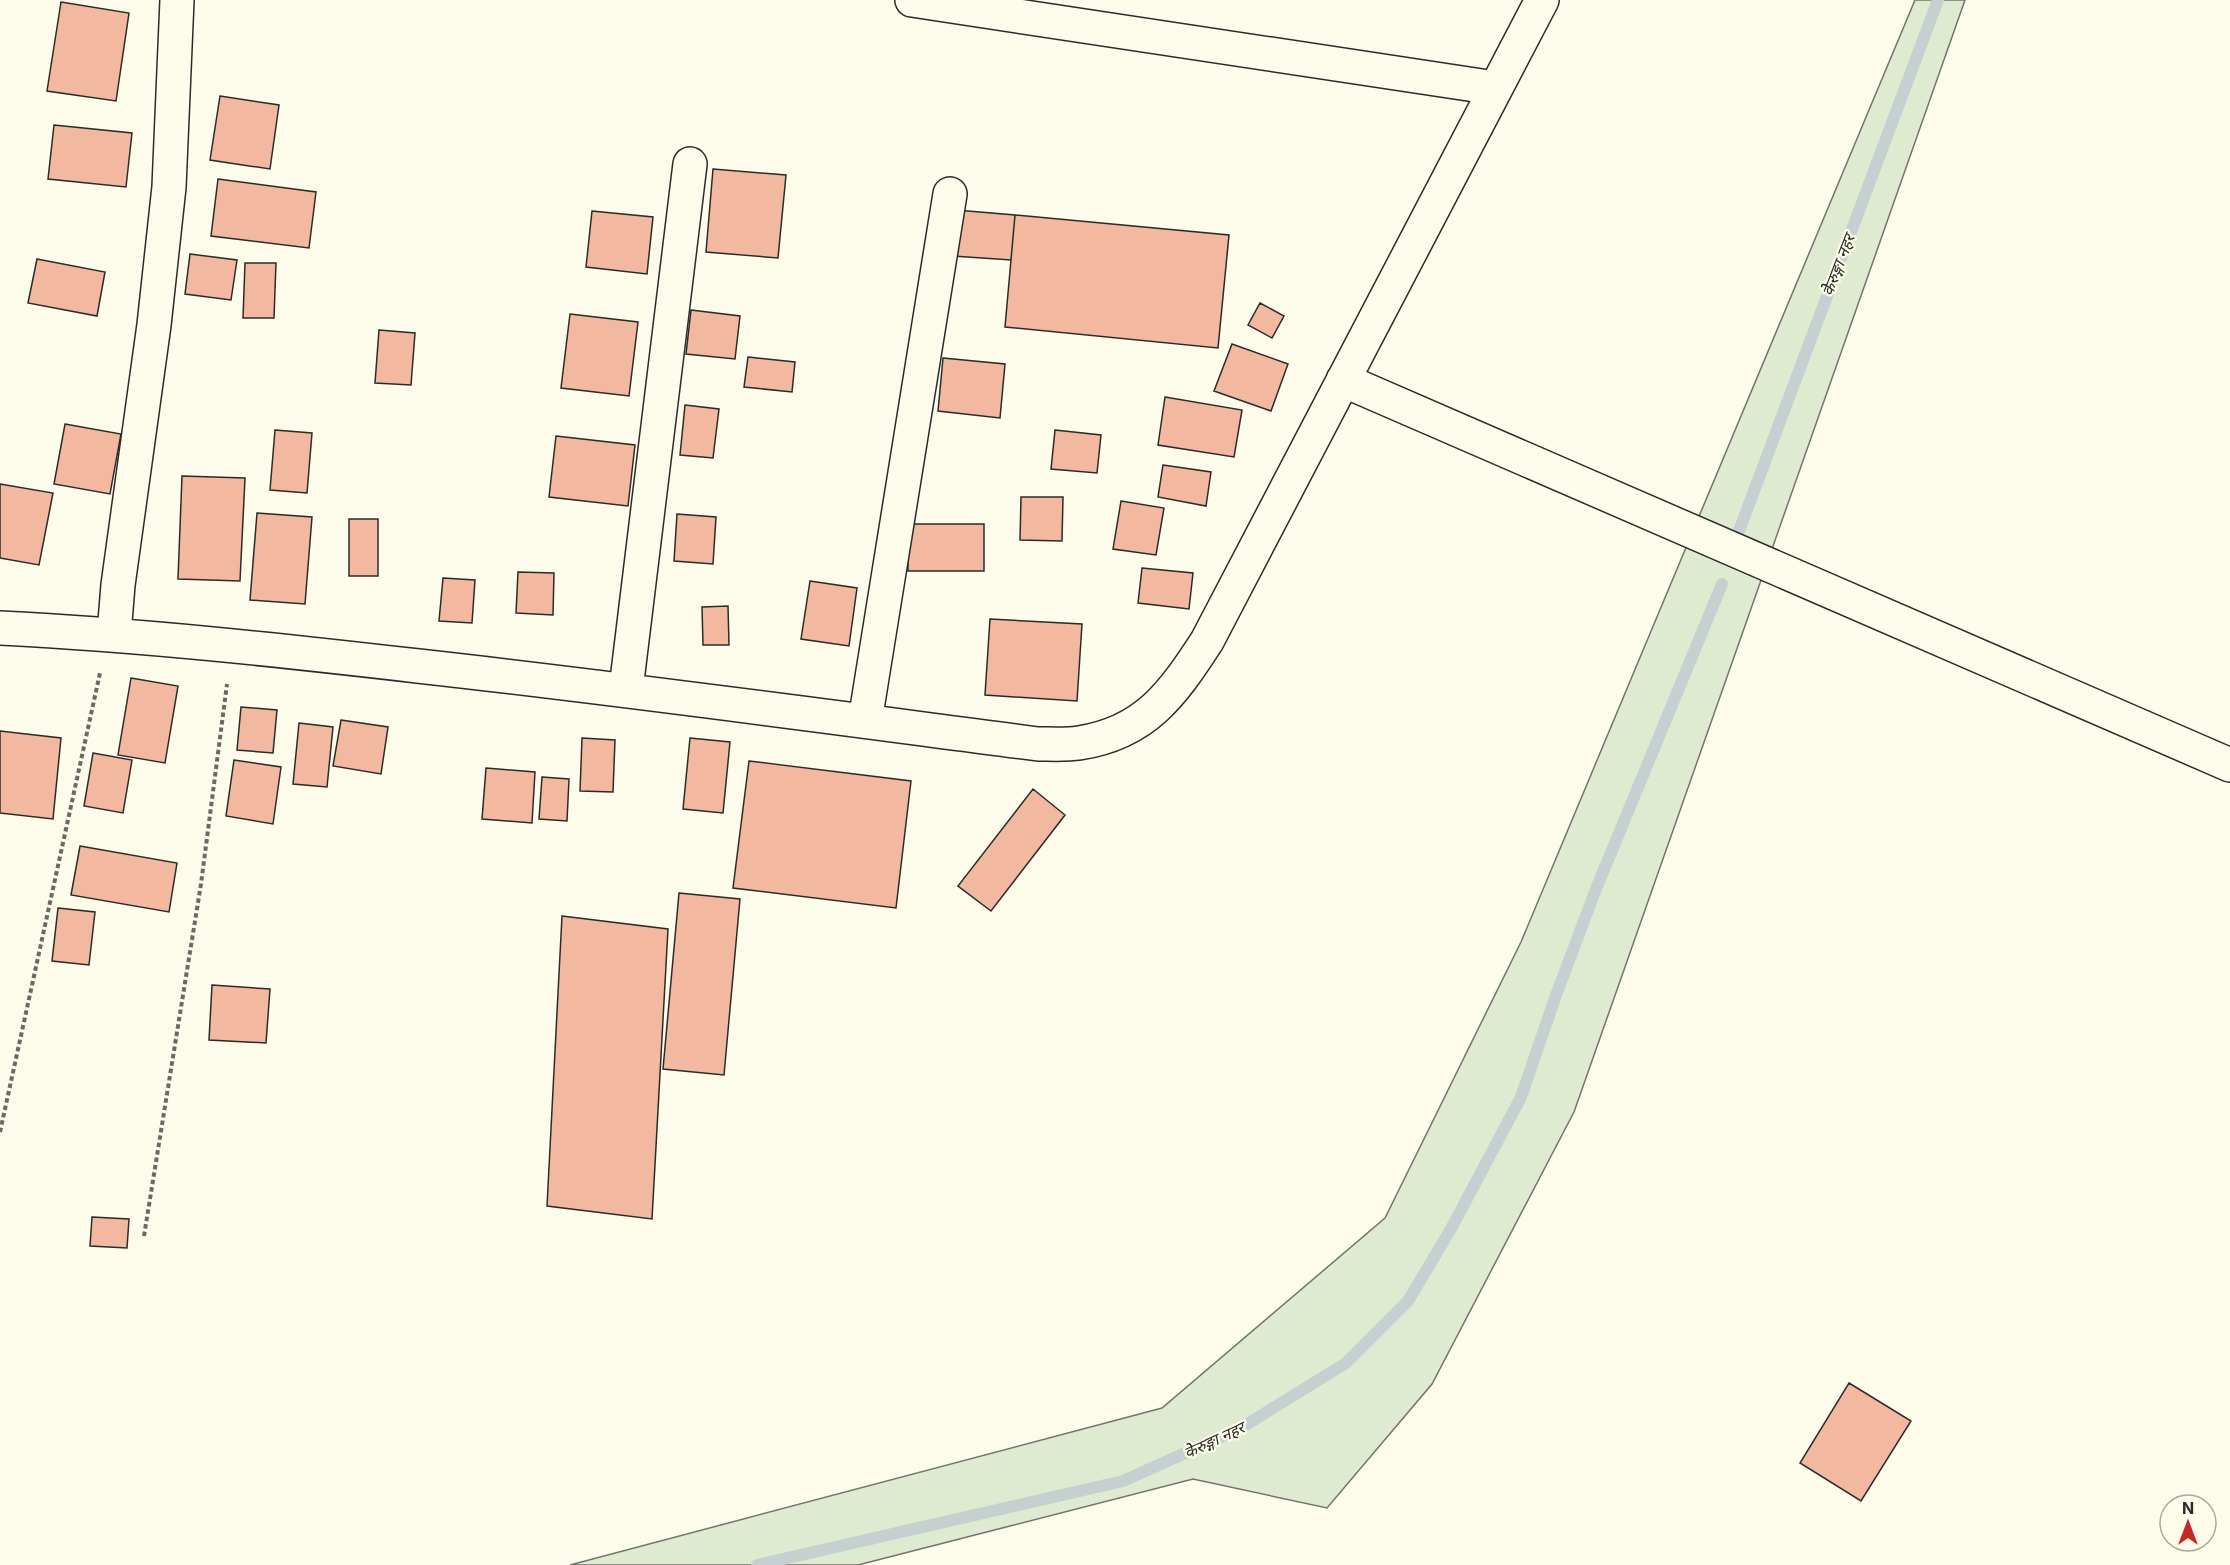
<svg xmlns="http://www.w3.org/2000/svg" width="2230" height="1565" viewBox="0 0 2230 1565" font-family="Inter,'Noto Sans Devanagari',sans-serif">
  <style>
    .green { fill: #deebd1; stroke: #74746e; stroke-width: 1.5 }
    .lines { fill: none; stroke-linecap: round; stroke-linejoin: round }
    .stream { stroke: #c7d0d0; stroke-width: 12 }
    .building { fill: #f2b8a0; stroke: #2b2b2b; stroke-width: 1.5 }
    .minor-casing { stroke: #2b2b2b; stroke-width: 36 }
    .path { stroke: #6a6964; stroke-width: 4; stroke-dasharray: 4.5 3; stroke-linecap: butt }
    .minor { stroke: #fdfbea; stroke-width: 33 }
    .labels { text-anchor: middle; stroke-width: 4.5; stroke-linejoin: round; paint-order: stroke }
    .water-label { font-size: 16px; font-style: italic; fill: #2b2b2b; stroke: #fdfbea }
  </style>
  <rect width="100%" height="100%" fill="#fdfbea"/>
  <path class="green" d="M 1915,0 L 1965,0 L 1574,1112 L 1432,1384 L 1327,1508 L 1193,1479 L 858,1565 L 570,1565 L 1162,1408 L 1385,1218 L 1521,942 Z"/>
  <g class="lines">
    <path class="stream" d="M 1739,531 L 1938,0
      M 757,1565 L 1123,1481 L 1241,1428 L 1346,1363 L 1408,1301 L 1452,1227 L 1521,1097 L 1555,998 L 1596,889 L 1722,584"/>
  </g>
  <path class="building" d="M 61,2 L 129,13 L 116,101 L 47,91 Z
    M 220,96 L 279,105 L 270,169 L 210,160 Z
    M 54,125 L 132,133 L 126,187 L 48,179 Z
    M 713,169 L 786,175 L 778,258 L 706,252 Z
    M 218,179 L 316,192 L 309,248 L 211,236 Z
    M 956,210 L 1015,215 L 1011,260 L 953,256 Z
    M 592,211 L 653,217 L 647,274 L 586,267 Z
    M 1015,215 L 1229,235 L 1218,348 L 1005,327 Z
    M 190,254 L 237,260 L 231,300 L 185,294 Z
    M 37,259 L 105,272 L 97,316 L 28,303 Z
    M 245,263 L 276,263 L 274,318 L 243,318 Z
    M 1260,303 L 1284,316 L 1272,338 L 1248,325 Z
    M 691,310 L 740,316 L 735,359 L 686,354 Z
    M 570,314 L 638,322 L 629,396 L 561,388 Z
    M 379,330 L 415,333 L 411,385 L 375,383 Z
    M 1232,344 L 1288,364 L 1271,411 L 1214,391 Z
    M 748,357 L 795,362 L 792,392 L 744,387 Z
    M 943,358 L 1005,364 L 1000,418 L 938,411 Z
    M 1165,397 L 1242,410 L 1234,457 L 1158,445 Z
    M 685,405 L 719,409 L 713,458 L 680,455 Z
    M 65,424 L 121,434 L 110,494 L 54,484 Z
    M 275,430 L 312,433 L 307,493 L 270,490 Z
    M 1055,430 L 1101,435 L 1097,473 L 1051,469 Z
    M 556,436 L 635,445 L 628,506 L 549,497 Z
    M 1163,465 L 1211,472 L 1206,506 L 1158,497 Z
    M 182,476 L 245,478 L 240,581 L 178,579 Z
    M 0,484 L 53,493 L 39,565 L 0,558 Z
    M 1021,497 L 1063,497 L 1062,541 L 1020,540 Z
    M 1121,501 L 1164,508 L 1156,555 L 1113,549 Z
    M 257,513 L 312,517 L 305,604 L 250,600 Z
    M 677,514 L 716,517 L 713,564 L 674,561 Z
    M 349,519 L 378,519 L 378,576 L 349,576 Z
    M 908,524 L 984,524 L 984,571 L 908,571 Z
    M 1142,568 L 1193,573 L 1189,609 L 1138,603 Z
    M 518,572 L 554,573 L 553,615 L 516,613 Z
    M 443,578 L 475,580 L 472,623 L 439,621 Z
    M 810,581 L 857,588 L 849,646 L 801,639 Z
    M 728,606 L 729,645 L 703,645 L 702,607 Z
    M 990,619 L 1082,624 L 1077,701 L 985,695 Z
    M 131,678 L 178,686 L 165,763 L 118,755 Z
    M 241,707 L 277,710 L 273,753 L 237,750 Z
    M 341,720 L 388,727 L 381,774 L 333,766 Z
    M 299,723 L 333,727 L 327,787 L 293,784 Z
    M 0,731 L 61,738 L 53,819 L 0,813 Z
    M 582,738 L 615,740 L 613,792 L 580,791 Z
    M 690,738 L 730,742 L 723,813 L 683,809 Z
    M 93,753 L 132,760 L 123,813 L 84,806 Z
    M 234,760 L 281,767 L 273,824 L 226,816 Z
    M 749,761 L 911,781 L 896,908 L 733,888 Z
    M 486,768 L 535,772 L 532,823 L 482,819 Z
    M 542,777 L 569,779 L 567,821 L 539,819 Z
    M 1033,789 L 1065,815 L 991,911 L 958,886 Z
    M 80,846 L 177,863 L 169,912 L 71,895 Z
    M 679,893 L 740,899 L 724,1075 L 663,1069 Z
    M 58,908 L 95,912 L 89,965 L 52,961 Z
    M 562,916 L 668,929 L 652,1219 L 547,1206 Z
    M 212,985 L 270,989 L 266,1043 L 209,1040 Z
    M 92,1217 L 129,1219 L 127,1248 L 90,1246 Z
    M 1849,1383 L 1911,1421 L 1861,1501 L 1800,1463 Z"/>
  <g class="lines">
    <g class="minor-casing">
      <path id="minor" d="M 912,0 L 1495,88
        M 1343,380 L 2230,765
        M 0,628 C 140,635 279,650 418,666 C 625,689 831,717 1038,744 C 1051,744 1066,745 1079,743 C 1146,733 1173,693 1207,641 L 1542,0
        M 114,634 L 118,585 L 154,325 L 169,187 L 177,0
        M 626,689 L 690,164
        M 865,721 L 950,194"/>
    </g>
    <path class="path" d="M 0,1132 L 100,673
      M 144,1236 L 201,884 L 227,684"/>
    <use href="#minor" class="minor"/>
  </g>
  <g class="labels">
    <g class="water-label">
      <text transform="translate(1838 265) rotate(-69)" y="6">केेरुङ्गा नहर</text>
      <text transform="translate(1214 1440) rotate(-25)" y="6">केेरुङ्गा नहर</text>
    </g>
  </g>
  <g transform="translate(2188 1523)"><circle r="28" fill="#fdfbea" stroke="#a9a89e" stroke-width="1.5"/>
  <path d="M0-4.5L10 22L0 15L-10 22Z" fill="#c62828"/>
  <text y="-9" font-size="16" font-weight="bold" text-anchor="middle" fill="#2b2b2b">N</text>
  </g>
</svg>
